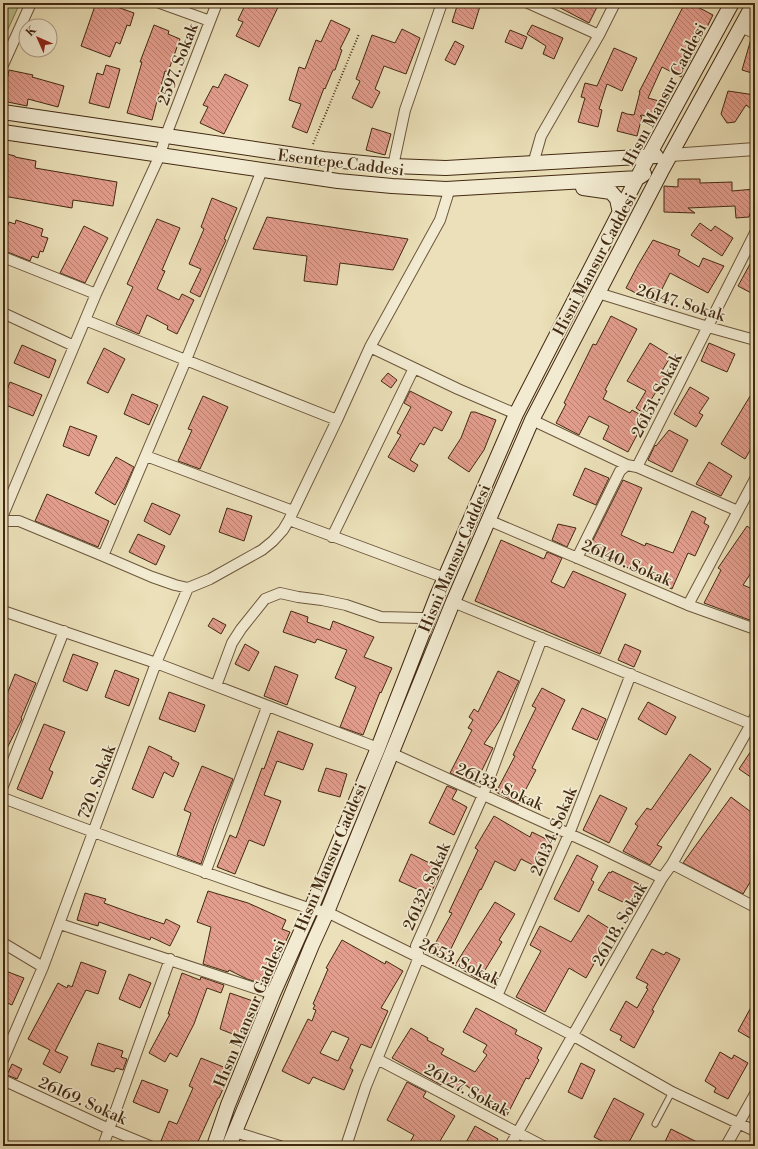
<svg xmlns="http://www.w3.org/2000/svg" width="758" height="1149" viewBox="0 0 758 1149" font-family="'Libre Bodoni',serif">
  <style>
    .green { fill: #bcc18c; stroke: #7f754e }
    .building { fill: url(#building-back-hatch); stroke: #422911; fill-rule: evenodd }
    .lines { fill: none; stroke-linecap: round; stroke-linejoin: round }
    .service-casing { stroke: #6c573b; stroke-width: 7 }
    .minor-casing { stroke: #6c573b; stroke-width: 12 }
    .tertiary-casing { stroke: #6c573b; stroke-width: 14 }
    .secondary-casing { stroke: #422911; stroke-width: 16 }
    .path { stroke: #422911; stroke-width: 2; stroke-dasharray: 1 2; stroke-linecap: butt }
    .service { stroke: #f2ebd2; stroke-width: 5 }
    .minor { stroke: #f2ebd2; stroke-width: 10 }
    .tertiary { stroke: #f2ebd2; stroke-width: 12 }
    .secondary { stroke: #f2ebd2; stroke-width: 14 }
    .labels { text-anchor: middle; stroke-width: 3.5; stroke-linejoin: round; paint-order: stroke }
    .street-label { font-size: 16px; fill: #422911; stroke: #f2ebd2 }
  </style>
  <defs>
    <pattern id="building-back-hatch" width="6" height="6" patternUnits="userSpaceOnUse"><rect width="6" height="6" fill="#e39d8d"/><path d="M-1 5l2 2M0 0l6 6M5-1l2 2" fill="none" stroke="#ba8072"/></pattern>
  </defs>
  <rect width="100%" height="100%" fill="#ebe0b9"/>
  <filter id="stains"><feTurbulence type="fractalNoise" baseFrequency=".005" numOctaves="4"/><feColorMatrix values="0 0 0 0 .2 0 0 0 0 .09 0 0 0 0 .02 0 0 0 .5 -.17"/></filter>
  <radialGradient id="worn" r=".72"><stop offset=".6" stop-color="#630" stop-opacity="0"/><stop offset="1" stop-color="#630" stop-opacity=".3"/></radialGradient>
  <path class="green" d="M 3,3 L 20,3 L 3,40 Z"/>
  <path class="building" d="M 96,3 L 106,3 L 134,13 L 130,26 L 127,25 L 120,44 L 116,42 L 110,57 L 81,46 Z
    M 246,3 L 280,3 L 259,47 L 236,36 L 243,22 L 238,20 Z
    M 458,3 L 481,3 L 473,29 L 452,22 Z
    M 551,3 L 599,3 L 589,23 Z
    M 685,3 L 690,3 L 713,15 L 700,41 L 681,77 L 662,67 L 648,98 L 659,101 L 655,118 L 641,115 L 640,116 L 642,117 L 637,136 L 617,131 L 622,112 L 627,114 L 634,115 L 640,92 L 639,92 Z
    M 331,20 L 350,29 L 340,49 L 342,50 L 335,70 L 333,70 L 325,89 L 324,88 L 307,133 L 292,127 L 301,104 L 289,100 L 299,67 L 305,69 L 316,40 L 321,42 Z
    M 154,25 L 169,31 L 168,34 L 180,39 L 168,72 L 165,71 L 152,120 L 127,113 L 142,62 L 140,62 Z
    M 532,25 L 563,38 L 554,59 L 543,54 L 546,46 L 527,34 Z
    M 402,29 L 420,38 L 406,74 L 384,66 L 375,89 L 380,92 L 372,108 L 352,98 L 360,81 L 356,79 L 372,35 L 395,43 Z
    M 510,30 L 527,37 L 522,49 L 505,42 Z
    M 751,39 L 755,39 L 755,74 L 742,70 Z
    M 455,41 L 464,46 L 455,65 L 445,60 Z
    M 614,48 L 637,58 L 624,86 L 622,91 L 607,84 L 599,109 L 602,110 L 598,127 L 578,122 L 585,98 L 581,97 L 585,83 L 597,86 Z
    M 106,65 L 120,69 L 109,108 L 89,103 L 97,73 L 103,75 Z
    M 9,70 L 33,75 L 32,77 L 64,86 L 58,107 L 28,99 L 27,106 L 3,101 Z
    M 225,74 L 248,85 L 224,134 L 200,123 L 208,107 L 203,105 L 213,86 L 218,88 Z
    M 728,91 L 755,95 L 755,112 L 746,105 L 735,122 L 727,123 L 721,114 Z
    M 372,128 L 391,134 L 385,155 L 366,150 Z
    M 3,153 L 15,156 L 15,157 L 36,161 L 35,168 L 117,182 L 113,206 L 73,200 L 72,208 L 3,196 Z
    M 678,179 L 700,179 L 700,183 L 732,182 L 732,191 L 755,189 L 755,203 L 753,204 L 749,217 L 736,218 L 735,206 L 688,208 L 695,213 L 664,212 L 664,186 L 678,187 Z
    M 212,198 L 237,208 L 224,239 L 226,240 L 200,297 L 190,292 L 201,269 L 189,264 L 204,229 L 201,227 Z
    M 267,217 L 408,239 L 393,270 L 340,263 L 337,285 L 304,281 L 307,256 L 253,249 Z
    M 157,219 L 180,228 L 162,270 L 165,271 L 157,289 L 179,300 L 182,294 L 194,300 L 177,334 L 167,329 L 168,326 L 147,315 L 139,334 L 116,324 L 133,287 L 127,284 Z
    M 16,220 L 43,229 L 41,236 L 48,238 L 43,252 L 40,251 L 38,258 L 32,256 L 30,261 L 5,251 L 6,246 L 3,245 L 3,238 L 9,222 L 15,224 Z
    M 700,223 L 711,231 L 715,226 L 733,238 L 722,256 L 691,235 Z
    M 84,226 L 108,238 L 85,283 L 60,273 Z
    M 653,240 L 680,250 L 678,255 L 699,267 L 703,258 L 724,266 L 708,293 L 670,273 L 655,303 L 626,288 L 638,265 Z
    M 755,255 L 755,295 L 738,286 Z
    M 611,316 L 637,329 L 605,390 L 607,391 L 603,399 L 630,413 L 632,410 L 646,418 L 628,452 L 603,439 L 609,426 L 589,416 L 579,435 L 556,423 L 566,404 L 564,403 L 593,344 L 596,345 Z
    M 650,343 L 671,356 L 660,374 L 665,377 L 643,413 L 636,408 L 646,391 L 627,381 Z
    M 709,343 L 735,354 L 727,372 L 701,361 Z
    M 22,345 L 56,360 L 49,378 L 14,363 Z
    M 104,348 L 125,359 L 108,393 L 87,383 Z
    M 388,373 L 397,380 L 391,388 L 381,381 Z
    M 10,382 L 42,395 L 33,416 L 3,404 L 3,400 Z
    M 690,387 L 709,398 L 699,413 L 703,415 L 696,427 L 674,414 Z
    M 755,388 L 755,442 L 745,459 L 721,444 Z
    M 410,391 L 452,412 L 442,431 L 434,427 L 424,445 L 420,443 L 410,460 L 418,465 L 414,472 L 388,457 L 401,435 L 397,433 L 411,407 L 404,403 Z
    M 132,394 L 158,405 L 149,425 L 124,414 Z
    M 203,396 L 228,407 L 200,469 L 178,461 L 192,430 L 188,429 Z
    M 471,412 L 475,412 L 496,420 L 484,450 L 469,472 L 448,458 L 461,438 Z
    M 70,426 L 97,436 L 89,456 L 63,446 Z
    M 669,430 L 688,440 L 672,472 L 648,460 L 655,445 L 656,446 Z
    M 116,457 L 134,467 L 125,487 L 115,505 L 95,493 Z
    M 709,462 L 732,476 L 721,496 L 696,484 Z
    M 585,468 L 609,478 L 596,505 L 573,495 Z
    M 623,480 L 642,488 L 621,535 L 645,546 L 646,543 L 673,553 L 692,511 L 706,518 L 704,523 L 709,526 L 695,556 L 688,553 L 672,589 L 607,558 L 606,561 L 587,552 Z
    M 47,494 L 109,521 L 98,547 L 35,521 Z
    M 152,503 L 180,515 L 170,535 L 144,521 Z
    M 227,508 L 252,516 L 244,541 L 219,532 Z
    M 558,524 L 576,528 L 567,547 L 552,540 Z
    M 747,526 L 755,532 L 755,567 L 743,585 L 755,590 L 755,622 L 704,603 L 721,570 L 718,568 Z
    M 138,534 L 165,546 L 156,565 L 129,552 Z
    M 501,540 L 544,559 L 547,552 L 562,558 L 551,582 L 564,588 L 573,571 L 626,594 L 600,654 L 475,601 Z
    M 291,611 L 308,617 L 307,622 L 330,630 L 333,621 L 374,637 L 364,657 L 392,668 L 381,693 L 380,692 L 363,735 L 340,727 L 356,687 L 335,678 L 347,650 L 317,639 L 315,643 L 283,632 Z
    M 213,618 L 226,625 L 221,634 L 208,626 Z
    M 245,644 L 259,652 L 249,671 L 235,664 Z
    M 625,644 L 641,651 L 634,667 L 618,660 Z
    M 73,654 L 98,663 L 87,691 L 63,681 Z
    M 275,666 L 298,675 L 287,705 L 264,696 Z
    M 115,670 L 139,679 L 129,706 L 105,697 Z
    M 498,671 L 519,681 L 500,720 L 484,744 L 493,748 L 475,784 L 450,773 L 472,730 L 468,728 L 473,720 L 469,717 L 474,709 L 478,712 Z
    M 15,674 L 36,683 L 21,718 L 22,719 L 3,756 L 3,704 Z
    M 542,688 L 565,700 L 532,768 L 536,770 L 518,804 L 496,792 L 515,756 L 513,755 L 536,708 L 532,706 Z
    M 169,692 L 205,705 L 195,732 L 159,719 Z
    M 648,702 L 676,717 L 666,735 L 638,719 Z
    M 582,708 L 606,719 L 597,740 L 572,729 Z
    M 44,724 L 65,732 L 49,770 L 53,772 L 42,799 L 17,789 Z
    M 278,731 L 313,744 L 303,770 L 277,761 L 264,795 L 281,801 L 264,846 L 249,840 L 235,874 L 217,867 L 230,835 L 236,838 L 262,768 L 264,769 Z
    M 755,745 L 755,780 L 739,769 Z
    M 149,746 L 172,757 L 171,759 L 179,763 L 173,777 L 164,772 L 153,798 L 132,789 Z
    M 690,754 L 711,769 L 657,845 L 662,847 L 650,865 L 623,851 L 638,826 L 635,824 L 647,808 L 651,810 Z
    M 202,766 L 233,779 L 214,826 L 201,864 L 177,855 L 191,813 L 184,810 Z
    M 326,768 L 347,774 L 340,797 L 318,791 Z
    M 447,786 L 457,790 L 452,799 L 467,807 L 454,835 L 429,823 Z
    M 600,795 L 627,808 L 609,843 L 583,830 Z
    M 731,797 L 755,815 L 755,874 L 743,894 L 683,863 Z
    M 494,816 L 530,837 L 532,832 L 552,842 L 539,868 L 521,859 L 515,871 L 495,861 L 481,890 L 480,889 L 445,961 L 430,953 L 452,913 L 449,912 L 478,850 L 475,848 Z
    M 411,854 L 442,869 L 430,895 L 399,881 Z
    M 577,855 L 598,866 L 591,880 L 594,882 L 579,912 L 554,899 Z
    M 612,871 L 639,884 L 629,905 L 598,890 L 609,872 L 611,873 Z
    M 208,891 L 248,903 L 286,920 L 282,929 L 290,932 L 266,985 L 247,979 L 229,970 L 228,972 L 203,964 L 211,927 L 197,922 Z
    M 85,893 L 106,899 L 104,903 L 137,915 L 164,924 L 166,919 L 180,926 L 170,946 L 151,937 L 150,940 L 99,922 L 98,926 L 77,920 Z
    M 495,902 L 515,914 L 499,940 L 502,942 L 479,980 L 455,965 Z
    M 588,915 L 612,930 L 598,952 L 600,953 L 586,978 L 569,968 L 545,1012 L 516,997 L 541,951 L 530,945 L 540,926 L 571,942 Z
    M 342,940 L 385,964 L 386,961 L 403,971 L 381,1008 L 388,1011 L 371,1048 L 361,1044 L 350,1068 L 353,1070 L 344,1090 L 313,1077 L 309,1084 L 282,1071 L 308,1019 L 312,1021 L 316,1010 L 313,1009 L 315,1005 L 313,1004 L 328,969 L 326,968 ZM 332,1031 L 349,1038 L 338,1061 L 320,1053 Z
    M 652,949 L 664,955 L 666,952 L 680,959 L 652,1010 L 654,1011 L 634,1048 L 620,1040 L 622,1036 L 610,1030 L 626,1001 L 637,1008 L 648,989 L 646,988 L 648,984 L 636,978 Z
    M 81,962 L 106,971 L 98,994 L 86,990 L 55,1051 L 68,1057 L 60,1073 L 43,1064 L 50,1050 L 28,1039 L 58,983 L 67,988 L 68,985 L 72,987 Z
    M 3,970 L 24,978 L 12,1005 L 3,1001 Z
    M 182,973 L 200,980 L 201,977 L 224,985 L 221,993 L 207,988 L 194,1024 L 177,1057 L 170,1053 L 165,1062 L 149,1053 L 170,1014 L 168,1014 Z
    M 129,974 L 151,983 L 140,1008 L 119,999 Z
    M 230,993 L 253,1001 L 255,1016 L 245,1039 L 220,1029 Z
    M 755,1000 L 755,1041 L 738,1031 Z
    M 476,1008 L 517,1030 L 515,1034 L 542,1048 L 537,1058 L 539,1060 L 529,1079 L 526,1078 L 506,1117 L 489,1108 L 491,1104 L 464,1084 L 460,1091 L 443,1081 L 441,1085 L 392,1058 L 411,1028 L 428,1038 L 427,1040 L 444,1049 L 441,1054 L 475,1072 L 487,1055 L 483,1052 L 487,1045 L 463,1032 Z
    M 98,1043 L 123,1051 L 121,1057 L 127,1059 L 123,1070 L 116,1068 L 114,1072 L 91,1065 Z
    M 720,1052 L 732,1059 L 734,1055 L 748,1063 L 728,1099 L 714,1092 L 716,1088 L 705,1081 Z
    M 201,1058 L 231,1070 L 219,1098 L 218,1098 L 196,1146 L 173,1146 L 161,1141 L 169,1121 L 177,1124 L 193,1088 L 189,1086 Z
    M 581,1063 L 595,1070 L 582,1099 L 568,1092 Z
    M 12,1064 L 22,1069 L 17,1079 L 7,1075 Z
    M 142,1080 L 168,1090 L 159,1113 L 133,1102 Z
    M 407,1082 L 426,1092 L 423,1097 L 455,1116 L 437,1146 L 417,1146 L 410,1142 L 414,1135 L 387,1120 Z
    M 614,1098 L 644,1114 L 627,1146 L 612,1146 L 594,1137 Z
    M 475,1126 L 498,1139 L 494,1146 L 464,1146 Z
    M 671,1129 L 705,1146 L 663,1146 Z"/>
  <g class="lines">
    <g class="service-casing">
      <path id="service" d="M 655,1124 L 672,1092"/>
    </g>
    <g class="minor-casing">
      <path id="minor" d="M 160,3 L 210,21
        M 528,3 L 599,35
        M 740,27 L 755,33
        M 3,65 L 31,3
        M 533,164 L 541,136 L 599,35 L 615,3
        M 393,166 L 405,110 L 442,3
        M 3,257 L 96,294
        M 598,293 L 708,327 L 755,340
        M 3,313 L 74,346
        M 85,320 L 337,420
        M 370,347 L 458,389 L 516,414
        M 532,420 L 627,465
        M 146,456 L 293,511
        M 637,467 L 738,511
        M 3,515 L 96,294 L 160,155 L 166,135 L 217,3
        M 289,520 L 445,578
        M 488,520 L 688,605 L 755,629
        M 3,521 L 19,521 L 103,556 L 152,577 L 175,585 L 188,588 L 210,579 L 262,550 L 273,541 L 283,530 L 289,520 L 337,420 L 370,347 L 440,220 L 450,188
        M 332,537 L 414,368
        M 103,556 L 186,360 L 262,170
        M 577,558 L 620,471 L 627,465 L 637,467 L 755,233
        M 188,588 L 156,663 L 378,748
        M 453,602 L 751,724
        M 688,605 L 755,479
        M 3,611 L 156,663 L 43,967 L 3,1060
        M 216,686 L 232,643 L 241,629 L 265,599 L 280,593 L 298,597 L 322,600 L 346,605 L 381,617 L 421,618 L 428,619
        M 391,753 L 598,847 L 662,878
        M 3,786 L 64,631
        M 3,798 C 105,837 208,874 311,909 L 327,912 L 497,996 L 572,1035 L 672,1092 L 755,1131
        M 672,864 L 755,907
        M 205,873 L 267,707
        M 60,924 L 273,994
        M 3,943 L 43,967
        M 497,996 L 569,834 L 631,674
        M 377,1059 L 543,1146
        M 3,1080 L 109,1129 L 150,1146
        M 235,1132 L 280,1146
        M 103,1146 L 170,959
        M 346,1146 L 366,1086 L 419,957 L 416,946 L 483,795 L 542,638
        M 510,1146 L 662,878 L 672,864 L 755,717
        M 726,1146 L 755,1094"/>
    </g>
    <g class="tertiary-casing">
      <path id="tertiary" d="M 671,155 L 755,149"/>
    </g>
    <g class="secondary-casing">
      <path id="secondary" d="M 3,112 L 323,159 L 393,166 L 446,168 L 656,156
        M 3,132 L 338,181 L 392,186 L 446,189 L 638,178 L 644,174
        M 583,188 L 611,192 L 617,199 L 620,213
        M 214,1146 L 228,1105 L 273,994 L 311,909 L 378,748 L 437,596 L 516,414 L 648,157 L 732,3
        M 229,1146 L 312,945 L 327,912 L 453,602 L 532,420 L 661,172 L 754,3"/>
    </g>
    <path class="path" d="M 313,144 L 359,34"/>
    <use href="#service" class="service"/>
    <use href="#minor" class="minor"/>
    <use href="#tertiary" class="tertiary"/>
    <use href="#secondary" class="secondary"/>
  </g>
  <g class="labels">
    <g class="street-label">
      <text transform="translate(177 64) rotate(-69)" y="6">2597. Sokak</text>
      <text transform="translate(664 94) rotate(-62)" y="6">Hısnı Mansur Caddesi</text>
      <text transform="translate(341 162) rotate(7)" y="6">Esentepe Caddesi</text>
      <text transform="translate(594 264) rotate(-62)" y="6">Hisni Mansur Caddesi</text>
      <text transform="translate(681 302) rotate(17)" y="6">26147. Sokak</text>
      <text transform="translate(656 395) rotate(-63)" y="6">26151. Sokak</text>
      <text transform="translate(454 558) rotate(-67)" y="6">Hisni Mansur Caddesi</text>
      <text transform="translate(627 562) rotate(23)" y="6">26140. Sokak</text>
      <text transform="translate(96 782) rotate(-69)" y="6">720. Sokak</text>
      <text transform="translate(500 786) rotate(24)" y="6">26133. Sokak</text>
      <text transform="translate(553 831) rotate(-67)" y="6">26134. Sokak</text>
      <text transform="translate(330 857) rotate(-67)" y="6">Hisni Mansur Caddesi</text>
      <text transform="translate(426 886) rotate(-66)" y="6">26132. Sokak</text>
      <text transform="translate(619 924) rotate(-60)" y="6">26118. Sokak</text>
      <text transform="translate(460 961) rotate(26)" y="6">2653. Sokak</text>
      <text transform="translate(249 1013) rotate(-67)" y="6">Hısnı Mansur Caddesi</text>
      <text transform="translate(467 1089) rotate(28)" y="6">26127. Sokak</text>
      <text transform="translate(83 1100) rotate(24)" y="6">26169. Sokak</text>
    </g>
  </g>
  <rect width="758" height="1149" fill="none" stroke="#ebe0b9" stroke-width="16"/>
  <rect x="4" y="4" width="750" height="1141" fill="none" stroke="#422911" stroke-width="2"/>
  <rect x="8" y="8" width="742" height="1133" fill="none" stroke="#422911"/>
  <g transform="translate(38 38) rotate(315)"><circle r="19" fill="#f2ebd2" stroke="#ac9d85"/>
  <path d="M0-3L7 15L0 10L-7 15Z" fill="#8f2418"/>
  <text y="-6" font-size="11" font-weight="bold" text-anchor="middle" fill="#422911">K</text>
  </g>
  <rect width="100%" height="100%" filter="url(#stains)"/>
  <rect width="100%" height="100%" fill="url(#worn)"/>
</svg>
